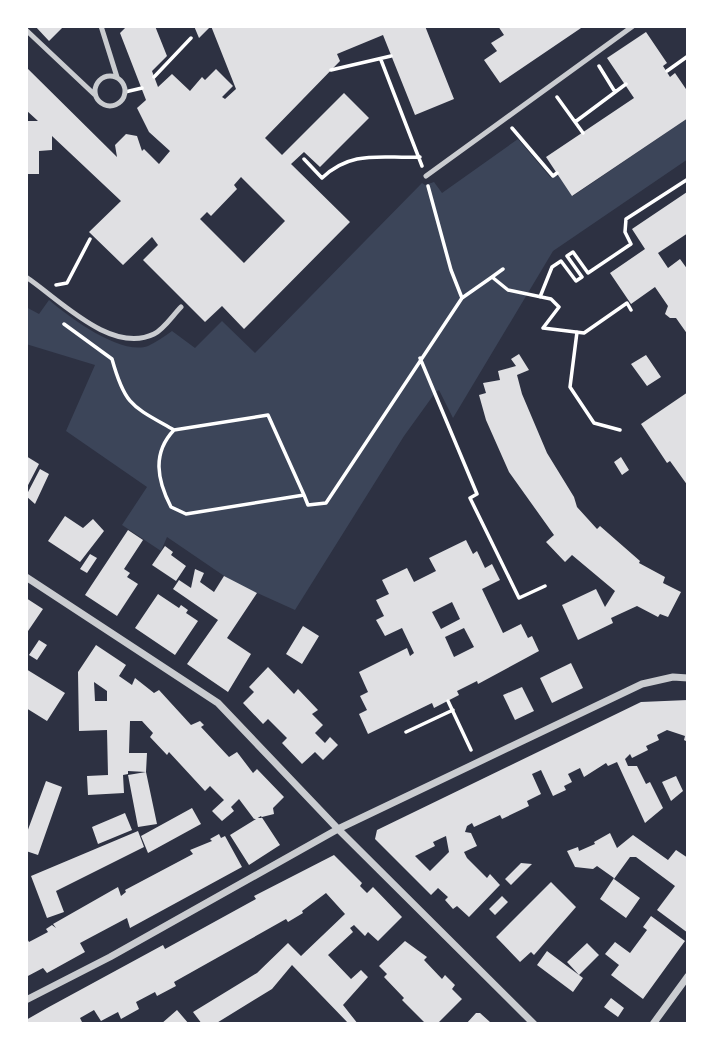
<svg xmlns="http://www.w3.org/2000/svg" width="714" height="1050" viewBox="0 0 714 1050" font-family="'Golos Text',sans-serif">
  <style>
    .green { fill: #3c4559 }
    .building { fill: #e0e0e3; fill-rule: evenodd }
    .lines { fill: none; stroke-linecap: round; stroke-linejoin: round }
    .path { stroke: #fff; stroke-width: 3.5 }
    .service { stroke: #caccd0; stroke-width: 5 }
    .minor { stroke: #caccd0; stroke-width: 7 }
  </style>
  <rect width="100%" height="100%" fill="#2d3142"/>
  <path class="green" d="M 688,118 L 688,159 L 553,251 L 453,418 L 439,390 L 435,393 L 404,436 L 295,610 L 233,582 L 167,537 L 161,551 L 122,525 L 147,487 L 66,431 L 95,365 L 26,344 L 26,307 L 39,314 L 49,300 C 69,317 121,356 148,346 C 156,342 165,336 172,331 L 195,348 L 222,321 L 255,353 L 422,183 L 425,185 L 434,182 L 442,193 L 518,139 L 551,178 L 558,175 L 573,196 Z"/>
  <path class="building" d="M 35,26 L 64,26 L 49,41 Z
    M 127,26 L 155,26 L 167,56 L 152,71 L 158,87 L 172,74 L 190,91 L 202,77 L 205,80 L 216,69 L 233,86 L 222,97 L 225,99 L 236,89 L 211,26 L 425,26 L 454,99 L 415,115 L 383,35 L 337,54 L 340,61 L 265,138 L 282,155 L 344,93 L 369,118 L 320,167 L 304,152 L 291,164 L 350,222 L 244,329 L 222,306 L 205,322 L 143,260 L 158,245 L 152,237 L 123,265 L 89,232 L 121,201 L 52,136 L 52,150 L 39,151 L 39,174 L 26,174 L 26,121 L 38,121 L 26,110 L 26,67 L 117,157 L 115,145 L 126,134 L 137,136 L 142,151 L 144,149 L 159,164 L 170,151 L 149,132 L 137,108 L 146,100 L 120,33 ZM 241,177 L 285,221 L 244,263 L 200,219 L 207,212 L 211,216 L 237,189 L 234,185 Z
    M 194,26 L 211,26 L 199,38 Z
    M 498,26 L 584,26 L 500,83 L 484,60 L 497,51 L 491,43 L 504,35 Z
    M 646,32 L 667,63 L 663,66 L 670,77 L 675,73 L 688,92 L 688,118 L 572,196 L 546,157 L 634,98 L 607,58 Z
    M 687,192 L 688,233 L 658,253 L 668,268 L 680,259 L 688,270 L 688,335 L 676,318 L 670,318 L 665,314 L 668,306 L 655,287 L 631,304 L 610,273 L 645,249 L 632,229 Z
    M 519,354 L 529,370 L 517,375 L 522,394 L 547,453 L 574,497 L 577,507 L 597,529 L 600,526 L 640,561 L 639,563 L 665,577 L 663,583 L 681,592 L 668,617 L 660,614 L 658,617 L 637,606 L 611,618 L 613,623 L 578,640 L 562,605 L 596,589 L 605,607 L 615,591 L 572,555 L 565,562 L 546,542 L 554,535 L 509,472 L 486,420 L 479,395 L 486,393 L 483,383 L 500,380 L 498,371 L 516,366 L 511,359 Z
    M 646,355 L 661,377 L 647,386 L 631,364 Z
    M 688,392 L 688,486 L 670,461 L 667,463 L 641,424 Z
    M 26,456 L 39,464 L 26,489 Z
    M 621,457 L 629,470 L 622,475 L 614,462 Z
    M 40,469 L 49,474 L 35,504 L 26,496 Z
    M 65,516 L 83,528 L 93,519 L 104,531 L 80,562 L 48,541 Z
    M 128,530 L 143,540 L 124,569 L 130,573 L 127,577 L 138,584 L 117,616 L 85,595 Z
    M 466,540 L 473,554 L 477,551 L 485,568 L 492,564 L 500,580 L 482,589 L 503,633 L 521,624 L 528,638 L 532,636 L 539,651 L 478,684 L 477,681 L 457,691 L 459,695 L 434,708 L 432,703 L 368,734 L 359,714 L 367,710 L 360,696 L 368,692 L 359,672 L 407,648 L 410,656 L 414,653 L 402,628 L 385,636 L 376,620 L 384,616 L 376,600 L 389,594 L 382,580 L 407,568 L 414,582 L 436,571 L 429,558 ZM 452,602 L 460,619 L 441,629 L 432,612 ZM 464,628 L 474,647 L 454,657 L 445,637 Z
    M 165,546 L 173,552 L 171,555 L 186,566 L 176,581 L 152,565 Z
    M 90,554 L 97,558 L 87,573 L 80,569 Z
    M 195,569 L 204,573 L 200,582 L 214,592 L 224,576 L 257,593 L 227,638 L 251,654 L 228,692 L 187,664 L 218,620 L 173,589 L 179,580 L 191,588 Z
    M 158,594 L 179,608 L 181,605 L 188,610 L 186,613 L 198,621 L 175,655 L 135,628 Z
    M 26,598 L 43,609 L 26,634 Z
    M 303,626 L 319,636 L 302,664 L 286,654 Z
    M 39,640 L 47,645 L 37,660 L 29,655 Z
    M 96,645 L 126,665 L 119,676 L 132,685 L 135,678 L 154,693 L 159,690 L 191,725 L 200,721 L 204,725 L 201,727 L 229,757 L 237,752 L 253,773 L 257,769 L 284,797 L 273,808 L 274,814 L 254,819 L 239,799 L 231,807 L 234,811 L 222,821 L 212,811 L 224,800 L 210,786 L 205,791 L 169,752 L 167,755 L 150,737 L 153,733 L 142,721 L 130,721 L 129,753 L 147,753 L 146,772 L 157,824 L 138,827 L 128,775 L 146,772 L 128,771 L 128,774 L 123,775 L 124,793 L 88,795 L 87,776 L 108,775 L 107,730 L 79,731 L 78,672 ZM 94,682 L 107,691 L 107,701 L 95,701 Z
    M 571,663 L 583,688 L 552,703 L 540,678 Z
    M 268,667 L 294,694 L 298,689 L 318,710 L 312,714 L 323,725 L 315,733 L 325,743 L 330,737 L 338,745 L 323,760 L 315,752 L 302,764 L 282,743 L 287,738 L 268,719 L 263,724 L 243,703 L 254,692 L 249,687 Z
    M 26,669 L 65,693 L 47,721 L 26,708 Z
    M 522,687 L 534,711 L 515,720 L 503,695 Z
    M 688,700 L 688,742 L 684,740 L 685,736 L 667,730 L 657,735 L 659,740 L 646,746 L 648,750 L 632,758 L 630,754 L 625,759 L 628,766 L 637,766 L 646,784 L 650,782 L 663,808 L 645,823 L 617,762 L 608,766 L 606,763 L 584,777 L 580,768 L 568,774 L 572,782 L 564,786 L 566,790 L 553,796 L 541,770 L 532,774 L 541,794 L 527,801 L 529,806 L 502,819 L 500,815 L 474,827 L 472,823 L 467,826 L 465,832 L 471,833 L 477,846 L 464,852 L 467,858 L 487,878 L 490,874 L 500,885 L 469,917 L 457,906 L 453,909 L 445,900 L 448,897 L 438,888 L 431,895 L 375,839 L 377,830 L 641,702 ZM 446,836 L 449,852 L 430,871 L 415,856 L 435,846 L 433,842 Z
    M 676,776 L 683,791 L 671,801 L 662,782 Z
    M 46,781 L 62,787 L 38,855 L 26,851 L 26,835 Z
    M 192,808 L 201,824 L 148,853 L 141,836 Z
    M 125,813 L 132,830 L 98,844 L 92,827 Z
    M 261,816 L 280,845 L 249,865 L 230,835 Z
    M 138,831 L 144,847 L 56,891 L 64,912 L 47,918 L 31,876 Z
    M 610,833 L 617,848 L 633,835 L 668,860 L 676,850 L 688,858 L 688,933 L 657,910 L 675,886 L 636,857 L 630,857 L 614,879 L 640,898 L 626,918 L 600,899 L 614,878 L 597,866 L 593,869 L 575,867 L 567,851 L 578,847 L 579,851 L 595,844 L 594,842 Z
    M 219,834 L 221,838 L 225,836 L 242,867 L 130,928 L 127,918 L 80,943 L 85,952 L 47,973 L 43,968 L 26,977 L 26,937 L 29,942 L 48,932 L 46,929 L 52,925 L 56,928 L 53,924 L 118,887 L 121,896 L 126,892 L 125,890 L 193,854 L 190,850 L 212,841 L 210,839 Z
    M 334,855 L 362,883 L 360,886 L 367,893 L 373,887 L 402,917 L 378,941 L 368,932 L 365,936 L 354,925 L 350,928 L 353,932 L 328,955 L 351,979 L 361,970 L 368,977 L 343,1005 L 358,1024 L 349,1024 L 292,965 L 272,989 L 215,1024 L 202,1024 L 193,1012 L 257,973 L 288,943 L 301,956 L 345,914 L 326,893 L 302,911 L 303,913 L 288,922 L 286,919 L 174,982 L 176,986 L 157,996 L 155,992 L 136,1002 L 139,1009 L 121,1019 L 118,1012 L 101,1021 L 94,1010 L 80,1018 L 83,1024 L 26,1024 L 26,1020 L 47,1008 L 163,945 L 165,949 L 256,899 L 254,896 Z
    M 521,863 L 532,864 L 511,885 L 505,879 Z
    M 551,882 L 576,907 L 534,955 L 531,952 L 520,962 L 496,937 Z
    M 502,896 L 508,902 L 495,915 L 489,909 Z
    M 651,916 L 685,941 L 643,999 L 611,975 L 619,965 L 605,954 L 615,942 L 630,953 L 647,930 L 643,927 Z
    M 405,941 L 427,957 L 424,960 L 442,979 L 445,975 L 455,985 L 452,989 L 462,999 L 437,1024 L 426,1024 L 402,1000 L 404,998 L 384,977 L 387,974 L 379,966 Z
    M 587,943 L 599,955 L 579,975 L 567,962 Z
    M 547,951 L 583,978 L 573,992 L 537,965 Z
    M 611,998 L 624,1008 L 618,1017 L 604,1007 Z
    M 177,1010 L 189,1024 L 161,1024 Z
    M 476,1013 L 480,1013 L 490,1022 L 466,1024 Z"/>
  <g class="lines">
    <path class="path" d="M 381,60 L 422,166
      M 599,66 L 615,92
      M 331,70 L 391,56
      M 667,71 L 688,56
      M 154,77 L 191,38
      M 125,92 L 142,88
      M 557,97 L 583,133
      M 575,122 L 626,84
      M 512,128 L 553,176 L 557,173
      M 304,159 L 322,178 C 352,149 383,159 420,157
      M 428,186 L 451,270 L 462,298
      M 492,277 L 503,269
      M 56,285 L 67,283 L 90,239
      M 540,297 L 552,267 L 561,261 L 576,281 L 582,277 L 567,256 L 573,252 L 588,273 L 631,244 L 625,232 L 626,219 L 688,179
      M 64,324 L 112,359 C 125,406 132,406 174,430 C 152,453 157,480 171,507 L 186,514 L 304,495 L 308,505 L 326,503 L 462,298 L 492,277 L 508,290 L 551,299 L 559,307 L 543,328 L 584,333 L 627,303 L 631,310
      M 577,332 L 570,387 L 594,423 L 620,430
      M 420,358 L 477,494 L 470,498 L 519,598 L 545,586
      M 174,430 L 268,415 L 304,495
      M 448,701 L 471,750
      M 406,732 L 453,710"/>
    <path class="service" d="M 101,26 L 117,77
      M 26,30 L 95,95
      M95 91a15 15 0 1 1 30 0a15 15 0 1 1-30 0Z
      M 426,176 L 633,26
      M 26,277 C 58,298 111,355 154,334 C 164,329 173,315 181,307"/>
    <path class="minor" d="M 26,577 L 218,703 L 338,829 L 534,1024
      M 26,1000 L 110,957 L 338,829 L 642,684 L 673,677 L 688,678
      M 653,1024 L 688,976"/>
  </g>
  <rect width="714" height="1050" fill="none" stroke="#ffffff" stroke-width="56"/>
</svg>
